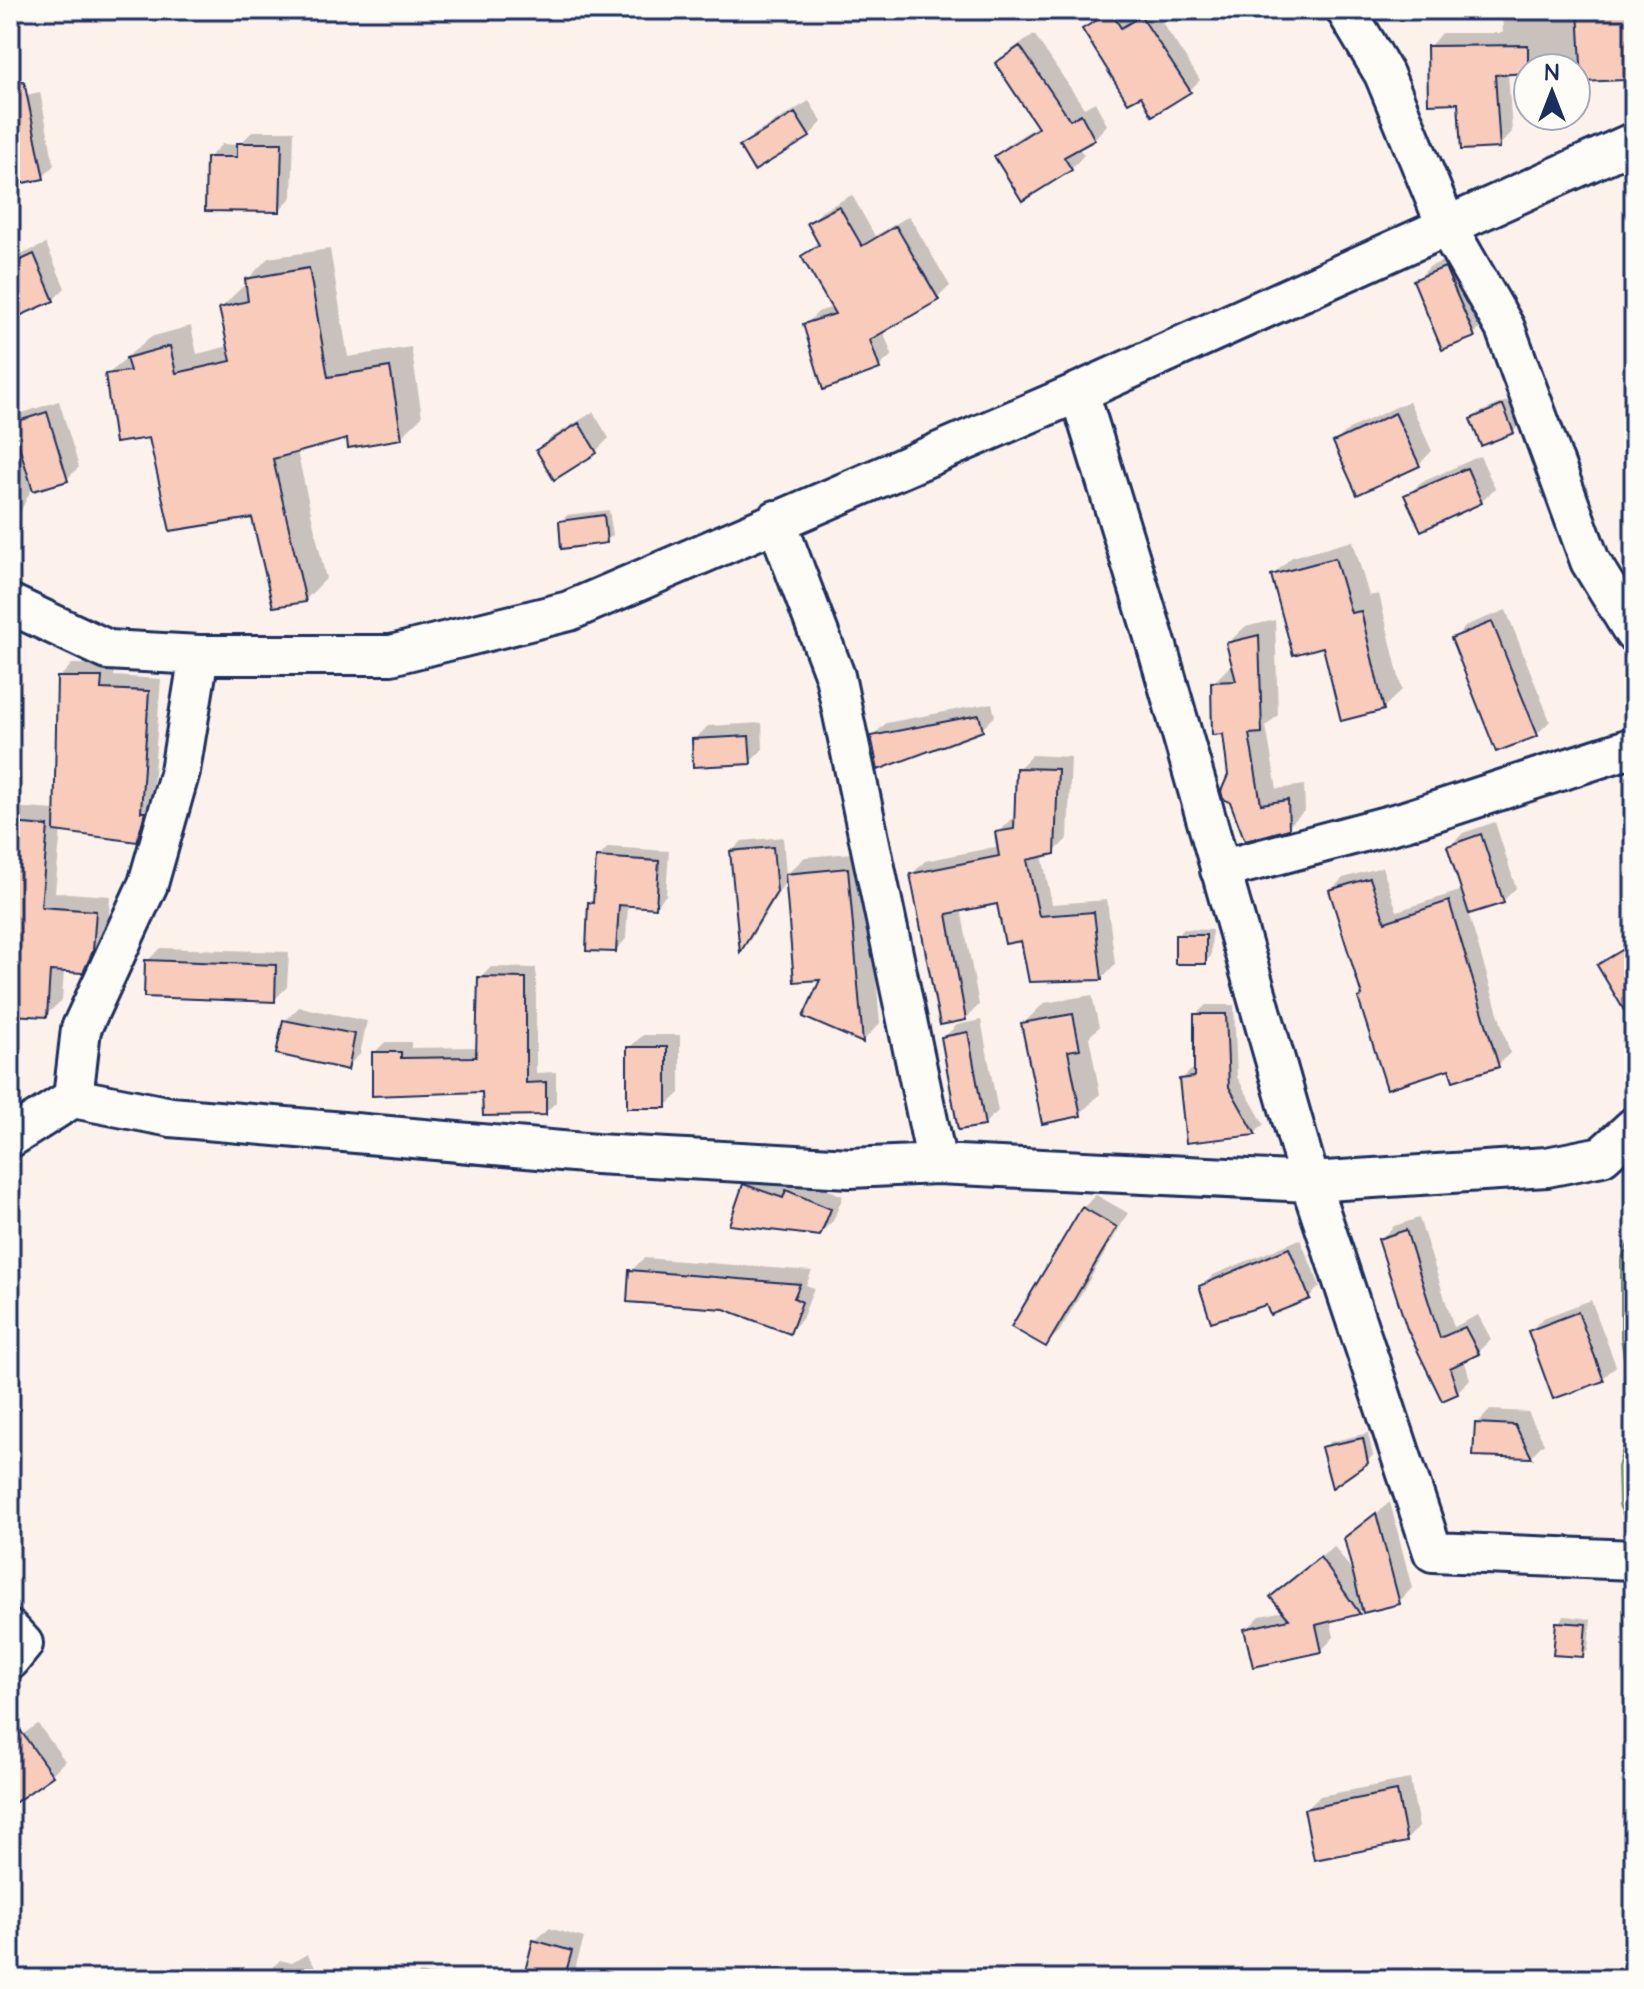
<svg xmlns="http://www.w3.org/2000/svg" width="1644" height="1989" viewBox="0 0 1644 1989" font-family="'Architects Daughter',sans-serif">
  <style>
    .green { fill: #c6de94; stroke: #708679; stroke-width: 2 }
    .shadow { fill: #0003 }
    .building { fill: #f8cbbb; stroke: #1b2f5e; stroke-width: 2 }
    .lines { fill: none; stroke-linecap: round; stroke-linejoin: round }
    .street-casing { stroke: #1b2f5e; stroke-width: 44 }
    .street { stroke: #fdfcf7; stroke-width: 38 }
  </style>
  <rect width="100%" height="100%" fill="#fcf2eb"/>
  <filter id="ink" filterUnits="userSpaceOnUse"><feTurbulence type="fractalNoise" baseFrequency=".0125" numOctaves="2"/><feDisplacementMap in="SourceGraphic" scale="16" xChannelSelector="R" yChannelSelector="G"/><feConvolveMatrix kernelMatrix="1 2 1 2 8 2 1 2 1" color-interpolation-filters="sRGB"/></filter>
  <g filter="url(#ink)">
    <path class="green" d="M 1634,1231 L 1634,1525 L 1628,1525 L 1619,1505 L 1618,1467 L 1633,1412 L 1621,1338 L 1621,1260 Z"/>
    <path class="shadow" d="M 1110,10 L 1127,10 L 1132,19 L 1147,10 L 1154,10 L 1200,80 L 1190,90 L 1153,113 L 1142,93 L 1085,30 Z
      M 1502,10 L 1634,10 L 1634,67 L 1623,78 L 1583,66 L 1528,68 L 1528,71 L 1508,72 L 1512,132 L 1499,146 L 1460,101 L 1429,47 L 1442,33 L 1503,33 Z
      M 1034,34 L 1084,108 L 1095,102 L 1107,125 L 1094,139 L 1078,147 L 1084,155 L 1071,169 L 997,156 L 1010,143 L 1039,125 L 998,63 L 1011,50 Z
      M 40,92 L 54,165 L 43,177 L 14,183 L 10,187 L 10,98 Z
      M 809,101 L 822,122 L 809,136 L 742,147 L 755,134 Z
      M 253,131 L 294,131 L 292,197 L 279,210 L 208,158 L 222,144 L 239,145 Z
      M 852,195 L 875,236 L 909,216 L 950,286 L 937,298 L 883,330 L 892,355 L 879,367 L 824,387 L 805,325 L 818,312 L 833,307 L 803,256 L 819,241 L 810,224 L 822,211 Z
      M 46,244 L 65,288 L 53,300 L 10,318 L 10,259 Z
      M 330,249 L 348,357 L 411,347 L 422,416 L 401,437 L 348,437 L 297,451 L 326,579 L 305,600 L 254,516 L 150,435 L 107,375 L 150,337 L 191,326 L 197,354 L 229,346 L 221,308 L 242,287 L 248,286 L 247,280 L 268,258 Z
      M 1458,255 L 1487,322 L 1473,335 L 1416,281 L 1429,267 Z
      M 1509,400 L 1519,425 L 1513,432 L 1472,419 L 1478,413 Z
      M 59,401 L 79,467 L 67,479 L 31,490 L 16,520 L 10,526 L 10,417 Z
      M 1409,401 L 1432,451 L 1419,464 L 1335,442 L 1349,429 Z
      M 593,412 L 609,438 L 596,451 L 538,451 L 552,437 Z
      M 1480,456 L 1495,488 L 1481,502 L 1407,496 L 1420,483 Z
      M 609,510 L 613,535 L 606,541 L 561,522 L 567,515 Z
      M 1353,541 L 1369,596 L 1379,594 L 1402,690 L 1383,708 L 1325,645 L 1273,575 L 1292,557 Z
      M 1506,610 L 1550,721 L 1537,734 L 1453,639 L 1467,625 Z
      M 1275,620 L 1278,715 L 1266,726 L 1277,789 L 1304,785 L 1305,810 L 1288,827 L 1246,838 L 1230,775 L 1225,732 L 1213,683 L 1229,667 L 1234,666 L 1228,643 L 1245,627 Z
      M 72,664 L 114,665 L 114,676 L 161,679 L 150,826 L 136,840 L 61,830 L 55,892 L 110,896 L 108,934 L 98,955 L 82,971 L 64,970 L 62,1000 L 46,1015 L 10,1013 L 10,807 L 57,810 L 59,678 Z
      M 992,703 L 995,716 L 982,729 L 873,736 L 886,723 Z
      M 762,723 L 763,749 L 750,762 L 694,740 L 708,726 Z
      M 1032,755 L 1071,757 L 1068,838 L 1054,852 L 1042,855 L 1052,904 L 1107,900 L 1115,964 L 1102,978 L 1023,939 L 999,902 L 961,909 L 979,1005 L 965,1019 L 912,874 L 925,861 L 1000,846 L 997,833 L 1011,819 L 1017,818 L 1018,769 Z
      M 1495,822 L 1516,888 L 1503,901 L 1468,912 L 1510,1053 L 1498,1065 L 1454,1078 L 1450,1067 L 1364,995 L 1331,890 L 1343,878 L 1382,867 L 1397,911 L 1463,890 L 1449,847 L 1463,833 Z
      M 783,837 L 786,875 L 805,857 L 865,852 L 880,1023 L 863,1041 L 806,1016 L 823,977 L 787,879 L 750,940 L 741,949 L 732,851 L 742,841 Z
      M 608,847 L 669,851 L 666,895 L 656,906 L 628,904 L 626,939 L 616,950 L 590,903 L 595,898 L 598,858 Z
      M 1184,929 L 1212,930 L 1211,956 L 1205,962 L 1177,936 Z
      M 161,948 L 289,952 L 287,987 L 274,1000 L 147,961 Z
      M 491,967 L 536,968 L 536,1073 L 556,1072 L 556,1102 L 545,1113 L 374,1053 L 385,1042 L 411,1042 L 411,1048 L 478,1047 L 480,978 Z
      M 1092,995 L 1099,1027 L 1089,1037 L 1100,1094 L 1080,1114 L 1023,1024 L 1044,1003 Z
      M 1206,1005 L 1234,1005 L 1237,1077 L 1264,1124 L 1255,1133 L 1188,1141 L 1181,1080 L 1191,1070 L 1196,1070 L 1196,1014 Z
      M 299,1007 L 367,1021 L 360,1054 L 347,1067 L 285,1021 Z
      M 981,1020 L 998,1111 L 984,1124 L 943,1038 L 957,1025 Z
      M 643,1035 L 680,1035 L 680,1093 L 666,1106 L 629,1048 Z
      M 758,1172 L 795,1184 L 801,1178 L 843,1196 L 833,1221 L 819,1234 L 745,1185 Z
      M 1096,1195 L 1128,1213 L 1059,1332 L 1045,1345 L 1083,1208 Z
      M 1419,1218 L 1454,1327 L 1478,1315 L 1491,1339 L 1478,1352 L 1464,1359 L 1470,1379 L 1457,1393 L 1381,1239 L 1394,1226 Z
      M 1300,1239 L 1320,1286 L 1309,1297 L 1267,1302 L 1202,1286 L 1213,1275 Z
      M 644,1258 L 812,1271 L 806,1285 L 814,1288 L 802,1319 L 789,1332 L 631,1271 Z
      M 1591,1300 L 1616,1366 L 1602,1379 L 1530,1331 L 1543,1318 Z
      M 1490,1410 L 1528,1412 L 1544,1443 L 1531,1456 L 1477,1424 Z
      M 1368,1433 L 1373,1455 L 1367,1462 L 1324,1448 L 1330,1442 Z
      M 1390,1502 L 1412,1588 L 1399,1602 L 1363,1608 L 1359,1612 L 1330,1619 L 1334,1637 L 1321,1651 L 1247,1629 L 1260,1616 L 1284,1611 L 1273,1597 L 1334,1546 L 1355,1575 L 1346,1539 Z
      M 1564,1616 L 1591,1619 L 1588,1649 L 1582,1655 L 1558,1623 Z
      M 38,1724 L 65,1761 L 51,1775 L 10,1804 L 10,1743 Z
      M 1410,1779 L 1419,1827 L 1406,1840 L 1307,1809 L 1320,1796 Z
      M 549,1928 L 584,1938 L 572,1979 L 525,1979 L 535,1941 Z
      M 307,1954 L 323,1979 L 270,1979 L 274,1966 L 280,1960 L 292,1963 Z
      M 420,1973 L 449,1979 L 414,1979 Z"/>
    <path class="building" d="M 1578,10 L 1633,10 L 1634,67 L 1624,80 L 1582,82 Z
      M 1111,12 L 1121,28 L 1141,16 L 1191,92 L 1152,116 L 1141,96 L 1128,103 L 1082,29 Z
      M 1528,45 L 1528,73 L 1495,75 L 1500,148 L 1461,150 L 1458,103 L 1428,104 L 1427,46 Z
      M 1020,46 L 1070,120 L 1081,114 L 1095,140 L 1064,157 L 1072,170 L 1022,201 L 994,156 L 1038,128 L 995,63 Z
      M 24,81 L 44,179 L 13,185 L 10,169 L 10,82 Z
      M 795,113 L 810,137 L 754,171 L 739,146 Z
      M 237,143 L 282,143 L 280,212 L 205,211 L 206,157 L 237,157 Z
      M 839,206 L 862,246 L 896,226 L 939,300 L 870,340 L 880,369 L 823,390 L 803,324 L 835,314 L 801,256 L 819,245 L 807,223 Z
      M 34,254 L 54,301 L 10,320 L 10,265 Z
      M 1445,267 L 1475,337 L 1442,350 L 1413,280 Z
      M 309,268 L 328,377 L 390,367 L 402,439 L 348,448 L 347,439 L 273,459 L 306,602 L 273,607 L 252,518 L 170,531 L 149,438 L 115,443 L 105,374 L 130,371 L 126,358 L 170,346 L 176,373 L 231,361 L 219,308 L 248,301 L 245,279 Z
      M 1503,405 L 1514,433 L 1481,446 L 1470,419 Z
      M 47,412 L 68,481 L 33,491 L 12,423 Z
      M 1395,413 L 1420,466 L 1357,495 L 1333,442 Z
      M 579,423 L 597,453 L 554,480 L 536,450 Z
      M 1467,468 L 1482,503 L 1421,531 L 1404,495 Z
      M 604,515 L 607,543 L 561,549 L 559,521 Z
      M 1335,558 L 1351,613 L 1361,611 L 1384,710 L 1341,721 L 1323,647 L 1293,655 L 1271,575 Z
      M 1492,622 L 1538,736 L 1496,752 L 1451,638 Z
      M 1259,635 L 1262,733 L 1249,734 L 1261,804 L 1288,800 L 1289,829 L 1245,841 L 1230,802 L 1223,799 L 1221,791 L 1228,775 L 1223,734 L 1212,735 L 1211,682 L 1236,681 L 1226,643 Z
      M 57,677 L 102,677 L 101,689 L 149,691 L 141,812 L 145,812 L 137,842 L 54,831 Z
      M 979,715 L 983,731 L 878,770 L 871,736 Z
      M 749,736 L 751,764 L 693,767 L 692,739 Z
      M 1016,768 L 1058,769 L 1055,854 L 1027,860 L 1039,916 L 1094,912 L 1102,980 L 1029,982 L 1021,941 L 1005,944 L 997,904 L 947,914 L 966,1020 L 940,1025 L 910,874 L 999,856 L 995,832 L 1014,829 Z
      M 10,823 L 48,826 L 41,907 L 96,911 L 93,951 L 83,973 L 50,971 L 47,1017 L 10,1015 Z
      M 1481,834 L 1504,903 L 1469,914 L 1447,846 Z
      M 773,847 L 777,892 L 740,953 L 730,851 Z
      M 596,857 L 659,861 L 656,908 L 619,905 L 616,952 L 586,951 L 588,902 L 593,903 Z
      M 848,868 L 863,1043 L 803,1017 L 820,980 L 794,982 L 785,874 Z
      M 1370,878 L 1385,922 L 1449,901 L 1499,1067 L 1453,1081 L 1449,1069 L 1387,1089 L 1358,998 L 1362,996 L 1329,890 Z
      M 1175,935 L 1206,935 L 1206,964 L 1175,964 Z
      M 1634,943 L 1634,1027 L 1597,965 Z
      M 145,960 L 276,965 L 275,1002 L 144,997 Z
      M 478,977 L 526,978 L 526,1083 L 546,1082 L 546,1115 L 483,1116 L 482,1092 L 372,1096 L 372,1052 L 401,1052 L 401,1058 L 476,1057 Z
      M 1073,1014 L 1080,1049 L 1068,1051 L 1081,1116 L 1042,1124 L 1021,1023 Z
      M 1194,1014 L 1226,1014 L 1229,1087 L 1256,1135 L 1186,1143 L 1179,1079 L 1194,1077 Z
      M 283,1020 L 355,1034 L 348,1070 L 276,1054 Z
      M 968,1032 L 985,1126 L 958,1130 L 941,1037 Z
      M 627,1047 L 667,1047 L 667,1108 L 627,1108 Z
      M 743,1184 L 783,1198 L 786,1190 L 831,1209 L 820,1236 L 729,1225 Z
      M 1082,1207 L 1117,1227 L 1046,1347 L 1011,1327 Z
      M 1406,1230 L 1440,1338 L 1465,1327 L 1479,1354 L 1450,1368 L 1458,1394 L 1442,1401 L 1407,1329 L 1378,1239 Z
      M 1289,1248 L 1310,1299 L 1270,1315 L 1266,1305 L 1211,1322 L 1199,1286 Z
      M 629,1270 L 800,1284 L 794,1298 L 802,1302 L 790,1334 L 724,1309 L 627,1302 Z
      M 1578,1312 L 1604,1381 L 1553,1399 L 1528,1331 Z
      M 1475,1423 L 1515,1425 L 1532,1458 L 1473,1456 Z
      M 1363,1438 L 1368,1463 L 1332,1488 L 1321,1447 Z
      M 1376,1513 L 1400,1604 L 1363,1613 L 1344,1538 Z
      M 1320,1557 L 1360,1614 L 1316,1625 L 1322,1652 L 1253,1667 L 1244,1629 L 1289,1619 L 1270,1597 Z
      M 1556,1622 L 1586,1624 L 1583,1657 L 1553,1655 Z
      M 10,1716 L 53,1776 L 10,1806 Z
      M 1397,1791 L 1407,1842 L 1314,1860 L 1304,1809 Z
      M 533,1940 L 572,1951 L 564,1979 L 523,1979 Z"/>
    <g class="lines">
      <g class="street-casing">
        <path id="street" d="M 1346,10 L 1384,74 L 1446,225 L 1505,328 L 1590,561 L 1634,633
          M 1079,392 L 1158,650 L 1310,1182 L 1433,1552 L 1634,1560
          M 776,520 L 835,676 L 937,1164
          M 10,604 L 108,650 L 199,655 L 391,655 L 569,611 L 1079,392 L 1634,142
          M 1220,870 L 1405,821 L 1634,747
          M 73,1098 L 81,1029 L 148,884 L 180,771 L 199,655
          M 10,1138 L 73,1098 L 171,1117 L 596,1154 L 850,1168 L 937,1164 L 1310,1182 L 1547,1167 L 1602,1156 L 1634,1127
          M 10,1630 L 23,1644 L 10,1660"/>
      </g>
      <use href="#street" class="street"/>
    </g>
  </g>
  <rect width="1644" height="1989" fill="none" stroke="#fdfcf7" stroke-width="40"/>
  <rect x="20" y="20" width="1604" height="1949" fill="none" stroke="#1b2f5e" stroke-width="3" filter="url(#ink)"/>
  <g transform="translate(1552 92)"><circle r="38" fill="#fdfcf7" stroke="#a3aaba" stroke-width="2"/>
  <path d="M0-6L14 30L0 20L-14 30Z" fill="#1b2f5e"/>
  <text y="-12" font-size="22" font-weight="bold" text-anchor="middle" fill="#1b2f5e">N</text>
  </g>
</svg>
